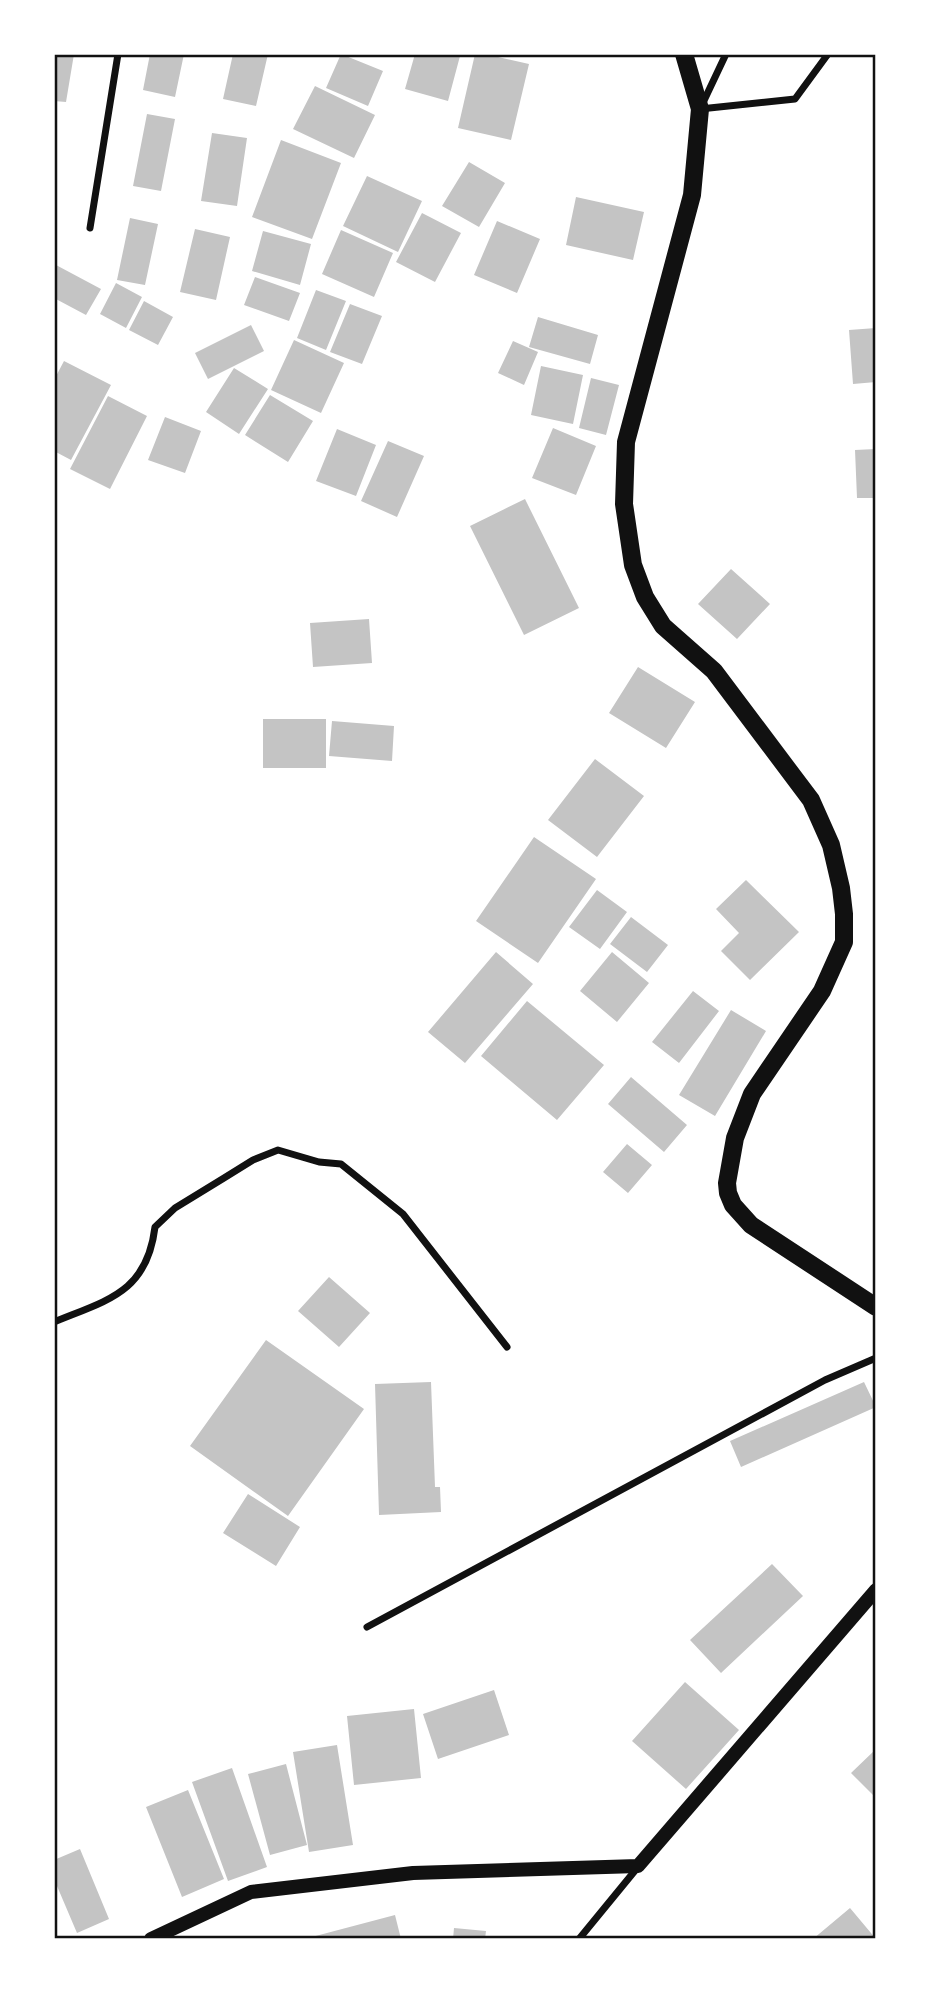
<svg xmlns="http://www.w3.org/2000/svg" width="930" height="1993" viewBox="0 0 930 1993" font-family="Raleway,sans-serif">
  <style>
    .building { fill: #c4c4c4 }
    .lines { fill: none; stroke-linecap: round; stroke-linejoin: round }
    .minor { stroke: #111; stroke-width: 7 }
    .secondary { stroke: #111; stroke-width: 14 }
    .primary { stroke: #111; stroke-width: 18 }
    .neatline { fill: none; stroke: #111; stroke-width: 2.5 }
  </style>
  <rect width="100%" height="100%" fill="#fff"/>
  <path class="building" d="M 54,54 L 74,54 L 66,102 L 54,101 Z
    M 150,54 L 184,54 L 175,97 L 143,90 Z
    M 233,54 L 268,54 L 256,106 L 223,99 Z
    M 341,54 L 383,71 L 368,106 L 326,88 Z
    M 415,54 L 460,56 L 448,101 L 405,89 Z
    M 475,54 L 485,54 L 529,64 L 511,140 L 458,128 Z
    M 315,86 L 375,115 L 354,158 L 293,129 Z
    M 147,114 L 175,119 L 161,191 L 133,186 Z
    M 212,133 L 247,138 L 237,206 L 201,201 Z
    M 281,140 L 341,163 L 312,239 L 252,217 Z
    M 469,162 L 505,183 L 479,227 L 442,206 Z
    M 367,176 L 422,201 L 398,252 L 343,226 Z
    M 576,197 L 644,212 L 633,260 L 566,245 Z
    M 422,213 L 461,233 L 435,282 L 396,262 Z
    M 130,218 L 158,224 L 145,285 L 117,280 Z
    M 497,221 L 540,239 L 517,293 L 474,275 Z
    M 195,229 L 230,237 L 216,300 L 180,292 Z
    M 341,230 L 393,253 L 374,297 L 322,274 Z
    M 263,231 L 311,244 L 300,285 L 252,271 Z
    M 56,265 L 101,289 L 86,315 L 54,298 Z
    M 255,277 L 300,293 L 289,321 L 244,305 Z
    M 116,283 L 142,297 L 126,328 L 100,314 Z
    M 316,290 L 346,301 L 326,350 L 297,338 Z
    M 144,301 L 173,317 L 158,345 L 129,330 Z
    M 350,304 L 382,316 L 362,364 L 330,352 Z
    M 538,317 L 598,335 L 590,364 L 529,347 Z
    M 251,325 L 264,351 L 208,379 L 195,353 Z
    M 876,328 L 876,382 L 853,384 L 849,330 Z
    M 294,340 L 344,363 L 321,413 L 271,390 Z
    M 513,341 L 538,352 L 524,385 L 498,373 Z
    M 64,361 L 111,385 L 71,460 L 54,451 L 54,380 Z
    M 541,366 L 583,375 L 573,424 L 531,415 Z
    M 234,368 L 268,389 L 239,434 L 206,412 Z
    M 591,378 L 619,385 L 606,435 L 579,428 Z
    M 270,395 L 313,421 L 288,462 L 245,435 Z
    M 108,396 L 147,416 L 110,489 L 70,469 Z
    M 165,417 L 201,431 L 185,473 L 148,460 Z
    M 553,428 L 596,446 L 576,495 L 532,478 Z
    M 337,429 L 376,445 L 356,496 L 316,481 Z
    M 388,441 L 424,456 L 397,517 L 361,501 Z
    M 876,449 L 876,498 L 857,498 L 855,450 Z
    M 525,499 L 579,608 L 524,635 L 470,526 Z
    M 731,569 L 770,604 L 737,639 L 698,604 Z
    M 369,619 L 372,663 L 313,667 L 310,623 Z
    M 638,667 L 695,702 L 666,748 L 609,713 Z
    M 263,719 L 326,719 L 326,768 L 263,768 Z
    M 332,721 L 394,726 L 392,761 L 329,756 Z
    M 595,759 L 644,796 L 597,857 L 548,820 Z
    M 534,837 L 596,879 L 538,963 L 476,921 Z
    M 746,880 L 799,932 L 750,980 L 721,951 L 739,933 L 716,909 Z
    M 597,890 L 627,912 L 600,949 L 569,927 Z
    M 631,917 L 668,945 L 647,972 L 610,944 Z
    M 496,952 L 533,984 L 465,1063 L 428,1032 Z
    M 612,952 L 649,983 L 617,1022 L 580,991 Z
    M 693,991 L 719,1011 L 679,1063 L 652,1042 Z
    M 527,1001 L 604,1065 L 557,1120 L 481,1056 Z
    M 731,1010 L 766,1031 L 715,1116 L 679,1095 Z
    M 631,1077 L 687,1125 L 664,1152 L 608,1104 Z
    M 627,1144 L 652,1165 L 628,1193 L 603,1172 Z
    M 329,1277 L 370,1313 L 339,1347 L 298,1311 Z
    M 266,1340 L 364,1409 L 288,1516 L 190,1446 Z
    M 431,1382 L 435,1487 L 440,1487 L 441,1512 L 379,1515 L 375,1384 Z
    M 864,1382 L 876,1407 L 741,1467 L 730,1441 Z
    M 248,1494 L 300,1527 L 276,1566 L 223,1533 Z
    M 772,1564 L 803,1596 L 721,1673 L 690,1640 Z
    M 685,1682 L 739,1730 L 686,1789 L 632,1741 Z
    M 494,1690 L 509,1735 L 438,1759 L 423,1714 Z
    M 414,1709 L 421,1778 L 354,1785 L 347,1716 Z
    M 337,1745 L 353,1845 L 309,1852 L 293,1752 Z
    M 876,1749 L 876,1798 L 851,1773 Z
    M 286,1764 L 307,1845 L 270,1855 L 248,1774 Z
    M 232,1768 L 267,1867 L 228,1881 L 192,1782 Z
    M 188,1790 L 224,1879 L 182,1897 L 146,1807 Z
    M 80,1849 L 109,1919 L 77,1933 L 54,1879 L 54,1860 Z
    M 850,1908 L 876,1939 L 813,1939 Z
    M 395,1915 L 401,1939 L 308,1939 L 308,1938 Z
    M 454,1928 L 486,1931 L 485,1939 L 453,1939 Z"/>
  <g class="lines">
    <path class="minor" d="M 726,54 L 700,109 L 795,99 L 828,54
      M 90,228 L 118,54
      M 54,1322 C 107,1300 147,1293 155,1227 L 175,1208 L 224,1178 L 253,1160 L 278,1150 L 319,1162 L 341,1164 L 403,1214 L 507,1347
      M 367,1627 L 825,1380 L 876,1358
      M 579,1939 L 638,1867"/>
    <path class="secondary" d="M 151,1939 L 251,1892 L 413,1873 L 638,1866 L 876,1590"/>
    <path class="primary" d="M 684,54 L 700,109 L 692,195 L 626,442 L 624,504 L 633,565 L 645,597 L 663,626 L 714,671 L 811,800 L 831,845 L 841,888 L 844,914 L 844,942 L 822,991 L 752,1094 L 735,1138 L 727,1183 L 728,1193 L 733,1205 L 751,1225 L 876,1307"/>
  </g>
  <rect width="930" height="1993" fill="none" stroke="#ffffff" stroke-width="112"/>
  <rect x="56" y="56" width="818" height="1881" class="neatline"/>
</svg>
